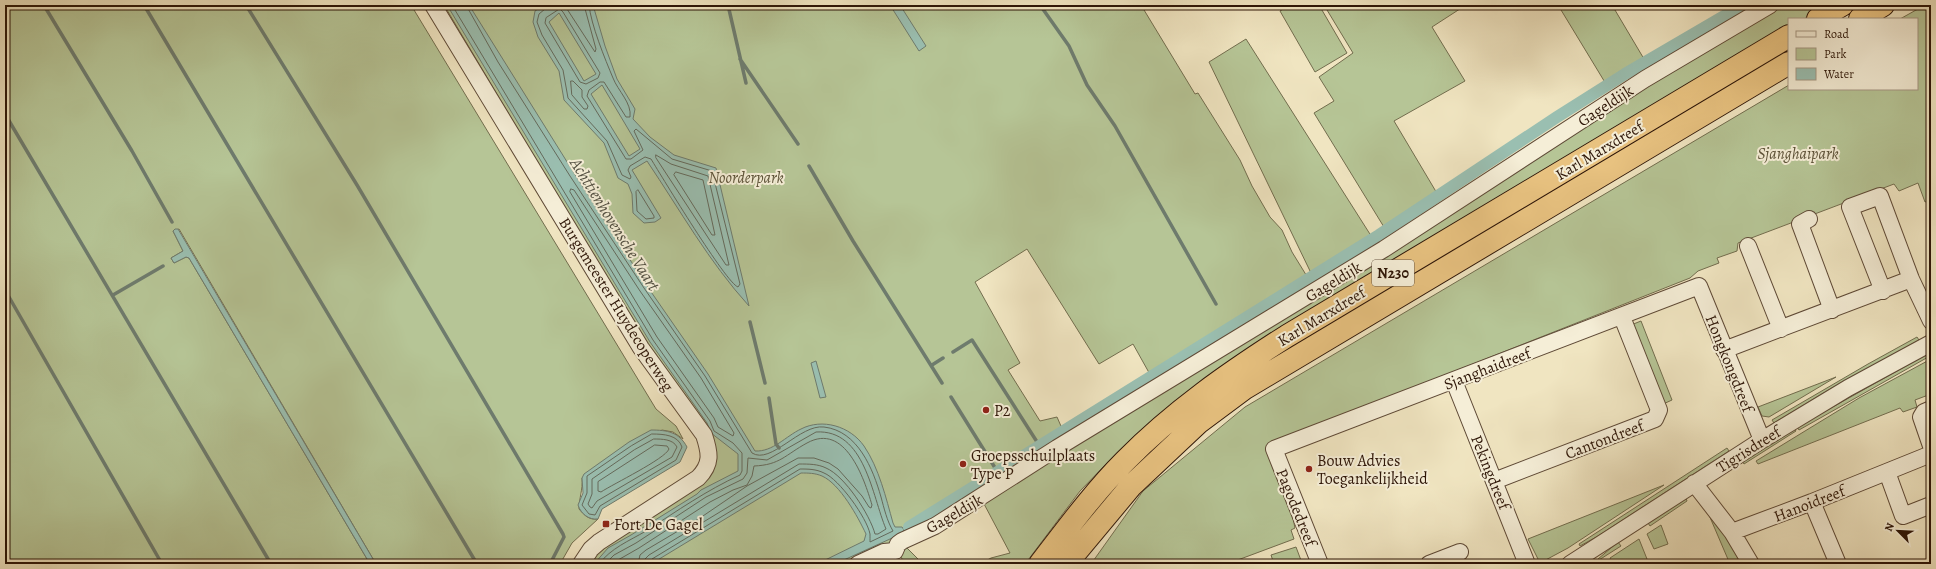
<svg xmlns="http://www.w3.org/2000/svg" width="1936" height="569" viewBox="0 0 1936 569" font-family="Alegreya,serif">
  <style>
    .green { fill: #b6c596; stroke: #726d4e }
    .water { fill: #9abfb1; stroke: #6e7b6d; fill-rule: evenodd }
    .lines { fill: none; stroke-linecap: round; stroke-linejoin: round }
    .shore { stroke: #646a5c; stroke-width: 1 }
    .stream { stroke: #6e7b6d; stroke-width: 3.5 }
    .canal { stroke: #9abfb1; stroke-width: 12 }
    .minor-casing { stroke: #5e4936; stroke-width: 18 }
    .highway-casing { stroke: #2d1507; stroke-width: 24 }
    .minor { stroke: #f5eed7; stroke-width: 16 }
    .highway { stroke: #e8c280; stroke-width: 22 }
    .poi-dot { fill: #8f2418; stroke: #f5eed7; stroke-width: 1.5 }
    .labels { text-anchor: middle; stroke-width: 4; stroke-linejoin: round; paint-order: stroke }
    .shield { fill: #f5eed7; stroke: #695645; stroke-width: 1 }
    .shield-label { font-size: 15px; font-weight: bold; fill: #2d1507 }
    .street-label { font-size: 16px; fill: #2d1507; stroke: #f5eed7 }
    .park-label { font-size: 16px; font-style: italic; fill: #5d5339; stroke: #f5eed7 }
    .poi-label { font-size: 16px; fill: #2d1507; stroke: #f5eed7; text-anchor: start }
    .water-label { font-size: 17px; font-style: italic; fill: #535042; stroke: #f5eed7 }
  </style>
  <rect width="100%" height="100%" fill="#f0e5c1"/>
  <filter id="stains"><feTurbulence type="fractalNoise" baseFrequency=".005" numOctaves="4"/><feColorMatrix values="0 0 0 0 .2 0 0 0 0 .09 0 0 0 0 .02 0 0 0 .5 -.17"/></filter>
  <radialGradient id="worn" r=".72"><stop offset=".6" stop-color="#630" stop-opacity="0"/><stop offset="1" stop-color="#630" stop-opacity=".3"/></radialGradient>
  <path class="green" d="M 5,5 L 411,5 L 656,409 L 676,426 L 683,439 L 673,432 L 662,430 L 582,478 C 583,490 579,498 579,509 C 585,516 589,520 598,519 L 572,543 L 560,564 L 376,564 L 179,229 L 173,231 L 183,251 L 171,258 L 174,263 L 186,257 L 189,258 L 370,564 L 7,564 L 5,560 Z
    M 444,5 L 1141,5 L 1195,94 L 1198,93 L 1240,160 L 1252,186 L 1270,217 L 1282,230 L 1292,252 L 1316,291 L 1169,380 L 1163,372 L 1152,378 L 1133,344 L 1099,364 L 1027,249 L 975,282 L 1020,363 L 1008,370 L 1040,421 L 1057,417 L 1064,433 L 1053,440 L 1057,448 L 906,547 L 920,561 L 919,564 L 905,564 L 901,557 L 904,549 L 887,559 L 892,564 L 591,564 L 598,551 L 714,468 L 646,345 Z
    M 1290,5 L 1319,5 L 1347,53 L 1315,72 L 1280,11 Z
    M 1324,5 L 1466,5 L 1432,27 L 1465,81 L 1394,121 L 1441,200 L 1387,232 L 1314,113 L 1334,101 L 1319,77 L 1353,53 Z
    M 1558,5 L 1612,5 L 1647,64 L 1609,89 Z
    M 1777,5 L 1827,5 L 1804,19 L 1789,19 L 1789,28 L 1137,438 L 1111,459 L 1080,491 L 1025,564 L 980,564 L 991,558 L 1010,553 L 983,502 Z
    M 1925,5 L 1931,5 L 1931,217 L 1928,208 L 1930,207 L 1928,201 L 1925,202 L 1918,183 L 1899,191 L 1894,184 L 1738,243 L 1737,251 L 1717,258 L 1719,263 L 1698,271 L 1690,278 L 1309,429 L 1282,438 L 1266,447 L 1291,509 L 1295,528 L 1291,530 L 1294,539 L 1227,564 L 1091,564 L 1143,491 L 1245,407 L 1789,85 L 1789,89 L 1917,89 L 1917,19 L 1900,19 Z
    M 1246,39 L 1375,242 L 1317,279 L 1311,273 L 1209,62 Z
    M 1641,321 L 1672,400 L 1661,405 L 1631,325 Z
    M 1917,337 L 1919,340 L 1832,388 L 1774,423 L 1772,420 L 1868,364 Z
    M 1929,353 L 1930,356 L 1799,430 L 1797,427 Z
    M 1931,359 L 1931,394 L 1915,400 L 1917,407 L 1903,412 L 1900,408 L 1758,464 L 1756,461 L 1859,398 Z
    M 1836,377 L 1769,417 L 1762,416 L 1758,407 Z
    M 1794,428 L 1796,431 L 1744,464 L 1742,461 Z
    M 1727,448 L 1729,451 L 1598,536 L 1580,546 L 1579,544 Z
    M 1664,485 L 1568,548 L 1540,563 L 1528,539 Z
    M 1686,498 L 1687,501 L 1650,526 L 1648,523 Z
    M 1711,513 L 1744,564 L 1730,564 L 1709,515 Z
    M 1661,525 L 1668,544 L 1654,549 L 1647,534 Z
    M 1639,539 L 1647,559 L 1637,564 L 1610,564 L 1612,562 L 1610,558 Z
    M 1618,542 L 1621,546 L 1599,560 L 1598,559 Z
    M 1296,547 L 1302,563 L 1274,564 L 1271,555 Z"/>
  <path class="water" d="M 447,5 L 469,5 L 574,173 L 647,286 L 708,374 L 755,451 C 773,452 786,436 801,429 C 822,418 850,426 864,446 C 879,468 886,498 893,523 L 895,527 L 902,527 L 904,530 L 901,534 L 835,564 L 817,564 L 864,541 L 866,534 C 858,517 840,484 822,476 C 815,473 808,473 801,473 L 651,564 L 594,564 L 608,548 L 631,535 L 697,494 L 701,490 L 738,471 L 738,454 L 711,433 L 707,423 L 650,342 Z
    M 544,5 L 593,5 L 605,46 L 617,79 L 635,109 L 633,119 L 650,137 L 674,155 L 716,168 L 749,306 C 709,262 680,210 647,161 L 632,170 L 661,218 L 655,222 L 644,223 L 633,213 L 632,194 L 628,184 L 618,178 L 604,143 L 564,100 L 559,71 L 538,37 L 533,22 L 535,11 ZM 559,13 L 596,74 L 584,81 L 549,22 ZM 602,85 L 640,149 L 629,156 L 591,94 Z
    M 890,5 L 900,5 L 926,46 L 919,51 Z
    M 175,229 L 178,229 L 376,564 L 370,564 L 189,258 L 186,257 L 174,263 L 171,258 L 183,251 L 173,231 Z
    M 816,361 L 826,397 L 820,398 L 811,363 Z
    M 651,430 C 667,430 679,432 687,447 L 680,462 L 602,509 L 598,519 C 589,520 581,514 578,505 L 583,493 L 582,478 L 584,474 L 629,442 Z"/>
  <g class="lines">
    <path class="shore" d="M 452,5 L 653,340 L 710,421 L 714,431 L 733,443 L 742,453 L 742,471 L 740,475 C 707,490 677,511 646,531 C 629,541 611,548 599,564
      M 466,5 L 498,62 L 570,176 L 644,288 L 705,376 L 752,453 C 771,465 800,424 824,427 C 858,431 873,469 881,497 C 884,508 887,521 893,531 L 870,542 C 870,540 870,537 870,534 C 867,518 839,479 824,473 C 816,469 808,469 800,469 L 652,559 L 650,564
      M 546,5 L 545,9 L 539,14 L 537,22 L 542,35 L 563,70 L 568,98 L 607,141 L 622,175 L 630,179 L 631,177 L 628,170 L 630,166 L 645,157 L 651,159 C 662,177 726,283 738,287 L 740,284 L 712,171 L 672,159 L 636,129 L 634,131 L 643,150 L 631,159 L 626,159 L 587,96 L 589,90 L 600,82 L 604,82 L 626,117 L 630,117 C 632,103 618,91 613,78 C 605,59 591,25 589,5
      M 563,5 L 567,9 L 595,52 L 596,49 L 584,5
      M 560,9 L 563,12 L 600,73 L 598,78 L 586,84 L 580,82 L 545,23 L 546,18 Z
      M 571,81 L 573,81 L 582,90 L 582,97 L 588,106 L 587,109 L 584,109 L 572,95 Z
      M 656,155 L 671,164 L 708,176 L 729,265 L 726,265 L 656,158 Z
      M 676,172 L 703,180 L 715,235 L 712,235 L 674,175 Z
      M 571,189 L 574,190 L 640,291 L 701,378 L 734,433 L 733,436 L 718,427 L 714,418 L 657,337 L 570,192 Z
      M 638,190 L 654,216 L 654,218 L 646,219 L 637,211 L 636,192 Z
      M 652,434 C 664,434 678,435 682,447 L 676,460 L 600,506 L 595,515 L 589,514 L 582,505 L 587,493 L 587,476 L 631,446 Z
      M 654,439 C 662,439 673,439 677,447 L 672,457 L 597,501 L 592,508 L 590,507 L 588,504 L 592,494 L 592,479 L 634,450 Z
      M 655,445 L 667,446 L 669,449 C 665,459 613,484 601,492 L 598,491 L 598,482 Z
      M 605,564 L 614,555 L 636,543 L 706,497 L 743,479 L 747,473 L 748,458 L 767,460 L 816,432 C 865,429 872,496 886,529 L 878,534 L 875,534 C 870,515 845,476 826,468 C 818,464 809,464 799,464 L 649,555 L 645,559 L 644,564
      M 614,564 L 618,560 L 639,548 L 710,502 L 733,490 L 747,485 L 752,476 L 754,466 C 780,465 785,455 807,443 C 845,422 864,478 872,505 L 871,508 L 869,507 L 862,496 L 838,469 L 829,463 L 814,458 L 798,458 L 747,486 L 700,518 L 646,550 L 640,555 L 638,564"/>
    <path class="stream" d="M 48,5 L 45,7 L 132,151 L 172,222
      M 144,5 L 477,564
      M 246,5 L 357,185 L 563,534 L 564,537 L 550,564
      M 728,5 L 746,83
      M 1040,5 L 1069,46 L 1087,85 L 1115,126 L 1216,304
      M 740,59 L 798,144
      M 5,114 L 271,564
      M 809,166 L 853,241 L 942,383
      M 5,290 L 162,564
      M 113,295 L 163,266
      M 750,322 L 765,383
      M 953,352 L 972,340 L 1039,445
      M 932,365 L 943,358
      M 951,397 L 997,471
      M 769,398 L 776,444 L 779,448"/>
    <path class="canal" d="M 909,527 L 1379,235 L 1557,117 L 1625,74 L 1743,5"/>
    <g class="minor-casing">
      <path id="minor" d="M 433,5 L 641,348 L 704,435 C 710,453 712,464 698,478 L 599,542 L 591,549 L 581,564
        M 1809,219 L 1800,224 L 1832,310
        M 1748,246 L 1781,329
        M 1883,291 L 1850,207 L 1880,196 L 1911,279 L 1931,321
        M 1724,350 L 1911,279
        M 1454,381 L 1527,564
        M 1931,409 L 1924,412 L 1921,417 L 1931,446
        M 1887,472 L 1903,516 L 1931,505
        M 1494,481 L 1655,419 L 1659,410 L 1622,317
        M 1694,483 L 1732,532 L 1751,564
        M 1812,502 L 1838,564
        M 1732,532 L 1812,502 L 1931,454
        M 858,564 L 884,552 L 895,551 L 898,544 L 902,541 L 935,526 L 1057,448 L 1384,249 L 1645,79 L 1770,5
        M 1320,564 L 1274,449 L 1699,286 L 1762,440
        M 1429,564 L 1460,552
        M 1570,564 L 1762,440 L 1848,388 L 1931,343"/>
    </g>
    <g class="highway-casing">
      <path id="highway" d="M 1818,19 L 1842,5
        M 1860,19 L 1883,5
        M 1040,564 C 1067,529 1094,492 1125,461 C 1173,412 1229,373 1287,336 L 1789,36
        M 1066,564 L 1131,486 L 1198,423 L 1245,388 L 1789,63"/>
    </g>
    <use href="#minor" class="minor"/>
    <use href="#highway" class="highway"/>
  </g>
  <g class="poi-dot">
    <circle cx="986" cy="410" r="4"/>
    <circle cx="963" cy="464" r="4"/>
    <circle cx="1309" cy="469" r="4"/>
    <rect x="602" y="520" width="8" height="8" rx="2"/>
  </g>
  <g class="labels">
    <rect class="shield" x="1372" y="260" width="42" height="26" rx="3"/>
    <g class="shield-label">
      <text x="1393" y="278">N230</text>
    </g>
    <g class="street-label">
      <text transform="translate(1605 105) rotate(-33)" y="6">Gageldijk</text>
      <text transform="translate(1599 150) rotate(-31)" y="6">Karl Marxdreef</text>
      <text transform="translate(1333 281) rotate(-31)" y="6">Gageldijk</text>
      <text transform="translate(617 304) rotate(58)" y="6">Burgemeester Huydecoperweg</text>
      <text transform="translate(1321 316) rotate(-31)" y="6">Karl Marxdreef</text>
      <text transform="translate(1730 363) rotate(68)" y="6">Hongkongdreef</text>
      <text transform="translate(1487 368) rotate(-21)" y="6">Sjanghaidreef</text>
      <text transform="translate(1604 439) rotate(-21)" y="6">Cantondreef</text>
      <text transform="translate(1748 449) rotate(-32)" y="6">Tigrisdreef</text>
      <text transform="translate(1491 472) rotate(68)" y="6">Pekingdreef</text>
      <text transform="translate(1809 503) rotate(-21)" y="6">Hanoidreef</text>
      <text transform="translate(1297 507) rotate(68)" y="6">Pagodedreef</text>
      <text transform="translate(954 513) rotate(-30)" y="6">Gageldijk</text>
    </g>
    <g class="park-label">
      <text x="1798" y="159">Sjanghaipark</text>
      <text x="746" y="183">Noorderpark</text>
    </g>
    <g class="poi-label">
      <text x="994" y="416">P2</text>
      <text x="971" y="461">Groepsschuilplaats<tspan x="971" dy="18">Type P</tspan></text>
      <text x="1317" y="466">Bouw Advies<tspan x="1317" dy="18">Toegankelijkheid</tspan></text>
      <text x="614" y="530">Fort De Gagel</text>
    </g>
    <g class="water-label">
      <text transform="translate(615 224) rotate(58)" y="6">Achttienhovensche Vaart</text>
    </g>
  </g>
  <rect width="1936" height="569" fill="none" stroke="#f0e5c1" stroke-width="20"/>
  <rect x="6" y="6" width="1924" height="557" fill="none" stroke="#2d1507" stroke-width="2"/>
  <rect x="10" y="10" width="1916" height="549" fill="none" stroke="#2d1507"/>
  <rect x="1788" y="18" width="130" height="72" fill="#f5eed7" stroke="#a59784"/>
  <rect x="1796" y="31" width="20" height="6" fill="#f5eed7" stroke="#a59784"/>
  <text x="1824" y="38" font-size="12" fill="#2d1507">Road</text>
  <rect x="1796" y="48" width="20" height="12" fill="#b6c596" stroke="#a59784"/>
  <text x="1824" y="58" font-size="12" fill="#2d1507">Park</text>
  <rect x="1796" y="68" width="20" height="12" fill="#9abfb1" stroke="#a59784"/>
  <text x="1824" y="78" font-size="12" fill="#2d1507">Water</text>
  <g transform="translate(1898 531) rotate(294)" stroke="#f5eed7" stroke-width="3" paint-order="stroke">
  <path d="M0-3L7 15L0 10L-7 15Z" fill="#2d1507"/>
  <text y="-6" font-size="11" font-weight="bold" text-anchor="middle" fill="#2d1507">N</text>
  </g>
  <rect width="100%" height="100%" filter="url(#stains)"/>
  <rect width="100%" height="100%" fill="url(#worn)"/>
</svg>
